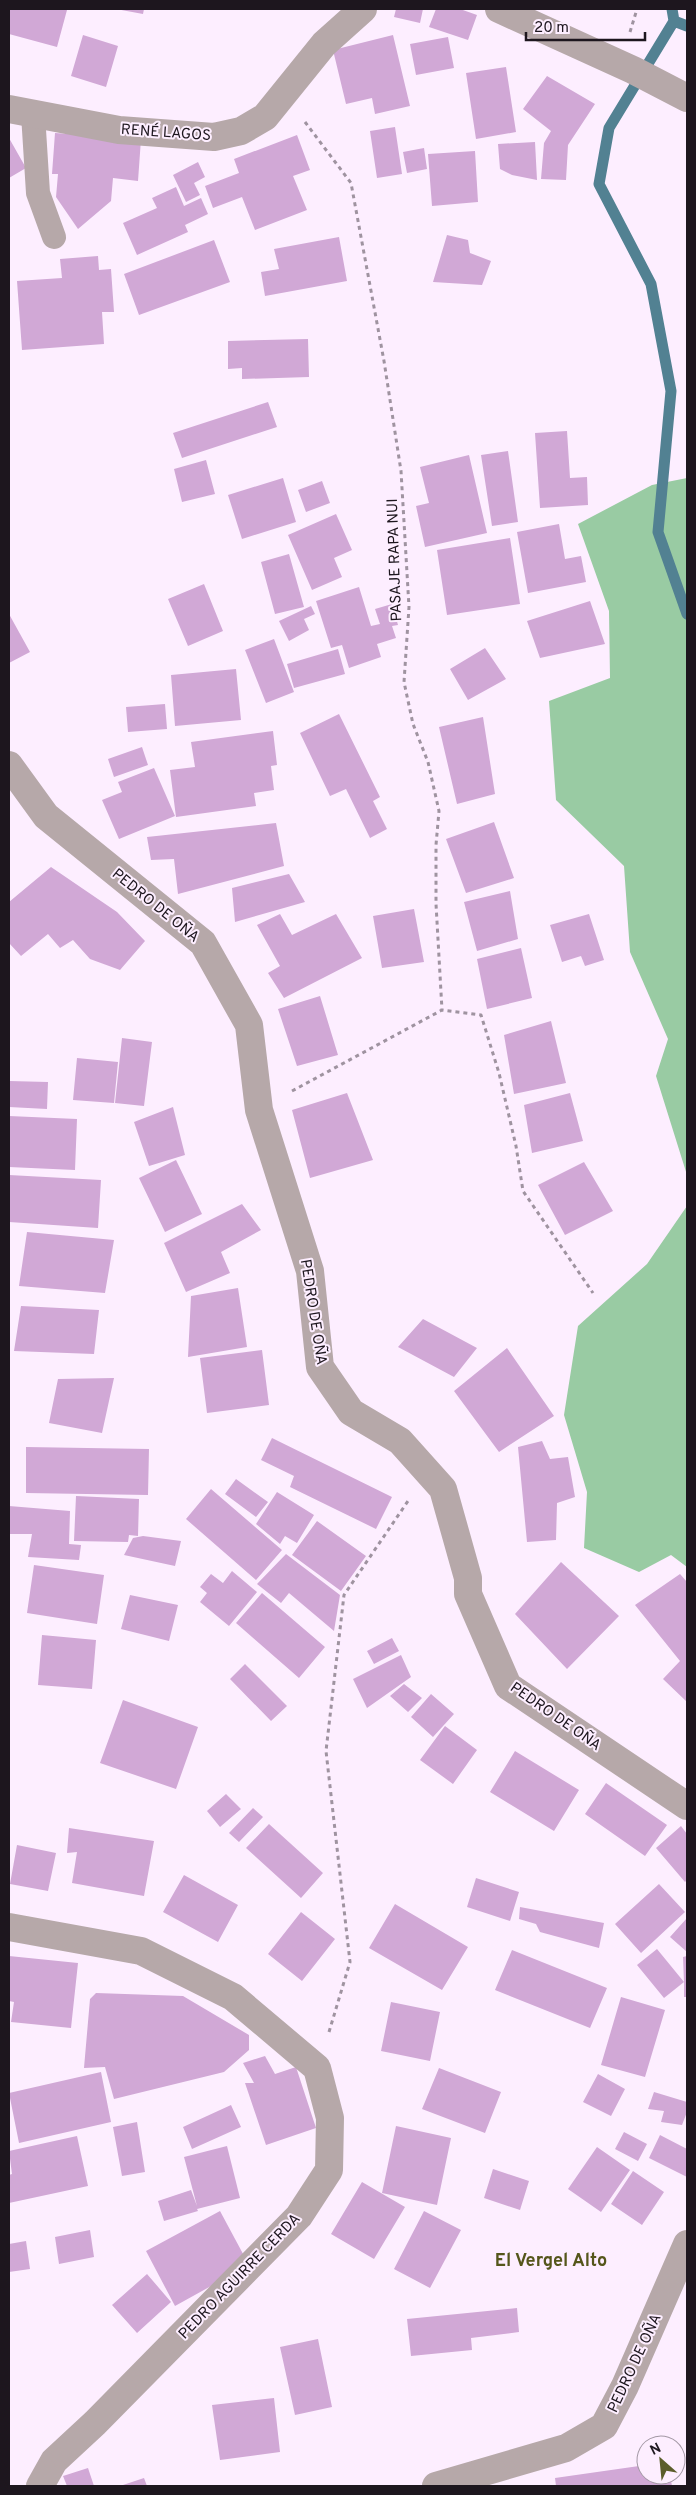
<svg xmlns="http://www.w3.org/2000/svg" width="696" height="2495" viewBox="0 0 696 2495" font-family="Overpass,sans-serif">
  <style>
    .forest { fill: #99cba3 }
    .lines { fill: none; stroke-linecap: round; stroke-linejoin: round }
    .stream { stroke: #528192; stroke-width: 11 }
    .building { fill: #d1a8d6 }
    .path { stroke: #9f93a0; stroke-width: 3; stroke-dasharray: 4 4; stroke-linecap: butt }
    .lane { stroke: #b6a8a9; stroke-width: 24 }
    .street { stroke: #b6a8a9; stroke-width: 28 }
    .labels { text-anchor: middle; stroke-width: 4; stroke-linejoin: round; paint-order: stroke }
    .street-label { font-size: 15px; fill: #1d161e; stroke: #fdeeff }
    .quarter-label { font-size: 18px; font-weight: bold; fill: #55561b; stroke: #fdeeff }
  </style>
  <rect width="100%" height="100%" fill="#fdeeff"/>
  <path class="forest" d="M 687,478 L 687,1175 L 656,1076 L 668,1039 L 630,952 L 624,866 L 556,800 L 549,701 L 610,678 L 609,611 L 578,524 L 652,485 Z
    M 687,1206 L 687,1567 L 671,1555 L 639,1572 L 584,1548 L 587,1492 L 564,1415 L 578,1326 L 647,1264 Z"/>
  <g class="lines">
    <path class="stream" d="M 672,9 L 674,21 L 609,128 L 599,184 L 651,284 L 671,391 L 658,532 L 687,614
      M 674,21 L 687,26"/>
  </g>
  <path class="building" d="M 9,9 L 67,10 L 57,47 L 9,34 Z
    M 116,9 L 144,9 L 143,14 Z
    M 396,9 L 423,9 L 420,23 L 394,17 Z
    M 436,9 L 460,9 L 477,15 L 468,40 L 429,27 Z
    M 83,35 L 118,46 L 106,87 L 71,76 Z
    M 393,35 L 410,106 L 375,114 L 372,98 L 346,104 L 333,50 Z
    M 448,37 L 454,68 L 416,75 L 410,44 Z
    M 506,67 L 516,132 L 476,139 L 466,73 Z
    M 547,76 L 595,104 L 568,145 L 566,180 L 541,179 L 544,143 L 551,131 L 523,109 Z
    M 395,127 L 402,174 L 377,178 L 370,131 Z
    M 55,133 L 141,139 L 138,181 L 113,178 L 111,201 L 78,229 L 56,197 L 58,174 L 52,174 Z
    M 297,135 L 310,170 L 293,176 L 307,210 L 255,230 L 242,197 L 213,208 L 205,186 L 239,173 L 234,159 Z
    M 9,138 L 26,168 L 9,178 Z
    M 535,142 L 537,180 L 512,175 L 500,169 L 498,144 Z
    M 424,148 L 427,169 L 407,173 L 403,152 Z
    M 475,151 L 478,202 L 432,206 L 428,154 Z
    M 198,162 L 205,177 L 194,183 L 200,195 L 186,202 L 173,175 Z
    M 176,187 L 184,206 L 201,198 L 208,214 L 185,225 L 188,232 L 137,255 L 123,223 L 157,208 L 152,198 Z
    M 447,235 L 468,240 L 470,253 L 491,261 L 482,285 L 433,282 Z
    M 339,237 L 347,281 L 265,296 L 261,272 L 279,269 L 274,249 Z
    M 214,240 L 230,282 L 139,315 L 124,274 Z
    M 98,256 L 99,270 L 111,269 L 114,312 L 102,312 L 104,344 L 22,350 L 17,281 L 62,278 L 60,259 Z
    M 308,339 L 309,377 L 242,379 L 242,368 L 228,369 L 228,341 Z
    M 268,402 L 277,427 L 182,458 L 173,433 Z
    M 567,431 L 570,478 L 587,477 L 588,505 L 540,508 L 535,433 Z
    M 508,451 L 518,522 L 492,526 L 481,455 Z
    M 469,455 L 487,533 L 425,547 L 416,506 L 429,503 L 420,467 Z
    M 206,460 L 215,494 L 182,502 L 174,469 Z
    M 283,478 L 296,522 L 242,539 L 228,495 Z
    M 322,481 L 330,503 L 306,512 L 298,490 Z
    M 336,514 L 352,550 L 334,558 L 342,577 L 312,590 L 288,535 Z
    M 559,524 L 565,559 L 581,556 L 586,582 L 528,593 L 517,532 Z
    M 510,538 L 520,604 L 447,615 L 437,550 Z
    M 289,554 L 304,607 L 275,614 L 261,562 Z
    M 204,584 L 223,631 L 188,646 L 168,599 Z
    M 359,587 L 371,626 L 380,624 L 375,609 L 392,604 L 398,625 L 392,626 L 396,638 L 377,644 L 381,657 L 349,668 L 342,645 L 331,648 L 316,601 Z
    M 590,601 L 605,644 L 540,658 L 527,621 Z
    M 311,606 L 315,614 L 304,619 L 309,630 L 289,641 L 279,621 Z
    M 9,614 L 30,652 L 9,663 Z
    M 274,639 L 294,692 L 266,703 L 245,650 Z
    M 485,648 L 506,679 L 468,700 L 450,669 Z
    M 338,649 L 345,674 L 294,688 L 287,664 Z
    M 236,669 L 241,720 L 175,726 L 171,675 Z
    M 165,704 L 167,729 L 128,732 L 126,707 Z
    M 339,714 L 380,797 L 373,801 L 387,829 L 370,838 L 346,789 L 330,796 L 300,733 Z
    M 483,717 L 495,794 L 457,804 L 439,727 Z
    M 273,731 L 277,765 L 271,766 L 274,790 L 254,793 L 256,806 L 176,817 L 170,770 L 195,767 L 191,742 Z
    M 142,747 L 148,765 L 114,777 L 108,759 Z
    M 154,768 L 175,816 L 119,839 L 102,800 L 122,792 L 118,782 Z
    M 494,822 L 514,878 L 466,893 L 446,839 Z
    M 276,823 L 284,866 L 178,894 L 174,859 L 151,860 L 147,837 Z
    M 51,867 L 117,912 L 145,941 L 120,970 L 90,959 L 73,940 L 60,948 L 48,934 L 21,956 L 9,943 L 9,902 Z
    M 289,874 L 305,902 L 235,922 L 232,888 Z
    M 510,891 L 518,939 L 477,951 L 464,902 Z
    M 414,909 L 424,962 L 382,968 L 373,916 Z
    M 280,914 L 292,935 L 336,914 L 362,958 L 284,998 L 268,973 L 280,966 L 257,925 Z
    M 589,914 L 604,960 L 585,966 L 581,956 L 562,962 L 550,925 Z
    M 521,948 L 532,998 L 487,1009 L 477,959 Z
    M 320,996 L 338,1055 L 297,1066 L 278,1009 Z
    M 551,1021 L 566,1083 L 514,1094 L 504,1035 Z
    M 122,1038 L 152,1042 L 144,1106 L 115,1103 Z
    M 77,1058 L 118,1062 L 114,1103 L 73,1100 Z
    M 9,1081 L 48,1082 L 47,1109 L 9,1107 Z
    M 347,1093 L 373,1160 L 310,1178 L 292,1110 Z
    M 570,1093 L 583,1141 L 532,1153 L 524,1105 Z
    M 173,1107 L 185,1155 L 149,1166 L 134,1122 Z
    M 9,1116 L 77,1119 L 75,1170 L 9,1167 Z
    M 176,1160 L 202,1214 L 165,1232 L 139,1178 Z
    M 584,1162 L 613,1211 L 565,1235 L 538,1185 Z
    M 9,1175 L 101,1180 L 98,1228 L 9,1222 Z
    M 242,1204 L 261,1230 L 221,1252 L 230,1273 L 186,1292 L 164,1243 Z
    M 27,1232 L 114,1240 L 105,1293 L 19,1286 Z
    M 238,1288 L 247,1347 L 188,1357 L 191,1296 Z
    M 21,1306 L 99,1310 L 94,1354 L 14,1351 Z
    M 423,1319 L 477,1348 L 454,1377 L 398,1347 Z
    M 507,1348 L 554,1416 L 499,1452 L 454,1391 Z
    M 262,1350 L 269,1405 L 207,1413 L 200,1358 Z
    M 114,1378 L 102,1433 L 49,1423 L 58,1379 Z
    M 272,1438 L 392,1497 L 376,1529 L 290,1487 L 294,1476 L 261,1460 Z
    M 542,1441 L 550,1459 L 568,1457 L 575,1497 L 557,1503 L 556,1540 L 527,1542 L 518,1447 Z
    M 26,1447 L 149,1449 L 148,1495 L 26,1493 Z
    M 236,1479 L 268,1502 L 256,1517 L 225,1494 Z
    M 211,1489 L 282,1550 L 256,1580 L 186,1519 Z
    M 277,1492 L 314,1515 L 297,1543 L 285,1536 L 280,1544 L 256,1524 Z
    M 76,1496 L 139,1499 L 138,1536 L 129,1535 L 128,1542 L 74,1541 Z
    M 9,1506 L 70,1511 L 69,1544 L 81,1545 L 79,1560 L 28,1557 L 32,1534 L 9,1534 Z
    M 317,1521 L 366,1556 L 341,1591 L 292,1555 Z
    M 143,1536 L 181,1541 L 175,1566 L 124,1555 L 133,1538 Z
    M 286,1554 L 340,1595 L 334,1631 L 289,1593 L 281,1603 L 257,1584 Z
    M 561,1562 L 619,1616 L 567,1669 L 515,1614 Z
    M 34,1565 L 104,1575 L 97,1624 L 27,1613 Z
    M 232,1571 L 257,1592 L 229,1626 L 200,1602 L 207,1593 L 200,1587 L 211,1574 L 223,1583 Z
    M 680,1574 L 687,1582 L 687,1702 L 663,1679 L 680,1661 L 635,1605 Z
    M 262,1593 L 325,1647 L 299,1678 L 236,1623 Z
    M 130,1595 L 178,1605 L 169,1641 L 121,1629 Z
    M 42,1635 L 96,1640 L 92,1689 L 38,1685 Z
    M 392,1638 L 399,1651 L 374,1664 L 367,1651 Z
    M 401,1655 L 411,1677 L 367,1708 L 353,1679 Z
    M 245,1664 L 287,1706 L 271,1721 L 230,1679 Z
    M 404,1684 L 422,1698 L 408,1712 L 390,1696 Z
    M 431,1694 L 454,1714 L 433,1737 L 411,1717 Z
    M 123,1700 L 198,1727 L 176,1789 L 100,1763 Z
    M 445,1726 L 477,1750 L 453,1784 L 420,1760 Z
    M 515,1751 L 579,1790 L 554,1831 L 490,1792 Z
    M 606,1783 L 667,1825 L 645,1856 L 585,1814 Z
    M 226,1794 L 241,1809 L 220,1827 L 207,1811 Z
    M 253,1808 L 263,1817 L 239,1842 L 229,1833 Z
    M 269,1824 L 323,1873 L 301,1898 L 246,1848 Z
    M 681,1826 L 687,1834 L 687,1880 L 685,1882 L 656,1848 Z
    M 69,1828 L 154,1841 L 144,1896 L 72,1883 L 77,1852 L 67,1853 Z
    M 17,1845 L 56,1853 L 48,1891 L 10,1884 Z
    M 184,1875 L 238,1905 L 218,1942 L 163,1912 Z
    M 476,1878 L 519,1892 L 510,1921 L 467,1907 Z
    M 659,1884 L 685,1912 L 641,1953 L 615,1924 Z
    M 395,1904 L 468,1947 L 442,1990 L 369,1948 Z
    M 520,1907 L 604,1923 L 599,1948 L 540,1932 L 536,1924 L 519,1919 Z
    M 301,1912 L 335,1939 L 302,1981 L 268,1954 Z
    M 687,1918 L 687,1952 L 670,1937 Z
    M 657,1949 L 684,1982 L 683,1957 L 687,1956 L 687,1997 L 684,1997 L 684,1982 L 664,1998 L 637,1965 Z
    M 512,1950 L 607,1988 L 590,2028 L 495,1990 Z
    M 9,1956 L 78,1963 L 71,2028 L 11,2022 L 14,2002 L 9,2001 Z
    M 96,1993 L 183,1996 L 249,2035 L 249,2050 L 224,2072 L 114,2099 L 105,2067 L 84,2068 L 90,1999 Z
    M 621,1997 L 665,2010 L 645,2077 L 601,2065 Z
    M 391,2002 L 440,2012 L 430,2061 L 381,2051 Z
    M 265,2056 L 275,2074 L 296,2067 L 316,2128 L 266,2145 L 245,2083 L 254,2083 L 243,2063 Z
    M 439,2068 L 501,2092 L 485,2133 L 422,2109 Z
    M 101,2072 L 111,2122 L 19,2143 L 9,2093 Z
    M 598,2074 L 625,2089 L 611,2116 L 583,2102 Z
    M 654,2092 L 687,2102 L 687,2112 L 682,2125 L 661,2122 L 664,2111 L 648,2109 Z
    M 231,2105 L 241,2127 L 192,2149 L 183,2127 Z
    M 137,2122 L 145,2172 L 122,2176 L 113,2127 Z
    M 396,2126 L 451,2138 L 437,2205 L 382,2193 Z
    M 624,2132 L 647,2144 L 638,2161 L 615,2149 Z
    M 660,2135 L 687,2149 L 687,2177 L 649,2158 Z
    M 77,2136 L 88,2186 L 9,2203 L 9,2175 L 12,2174 L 9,2151 Z
    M 227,2146 L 240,2198 L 197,2209 L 198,2211 L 164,2221 L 158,2201 L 191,2190 L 197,2206 L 184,2157 Z
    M 597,2147 L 630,2170 L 601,2212 L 568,2189 Z
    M 493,2169 L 529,2181 L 520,2210 L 484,2198 Z
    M 633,2171 L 664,2192 L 642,2225 L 611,2204 Z
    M 362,2182 L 405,2207 L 374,2259 L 331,2234 Z
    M 220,2211 L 249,2265 L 175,2306 L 146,2251 Z
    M 424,2211 L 461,2230 L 430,2288 L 394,2269 Z
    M 90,2230 L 94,2257 L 59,2264 L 55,2237 Z
    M 26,2241 L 30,2269 L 9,2272 L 9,2244 Z
    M 147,2274 L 171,2302 L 137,2333 L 112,2305 Z
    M 517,2308 L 519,2332 L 471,2338 L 472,2350 L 411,2356 L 407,2319 Z
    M 318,2339 L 332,2407 L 295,2415 L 280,2347 Z
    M 274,2398 L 280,2452 L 220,2460 L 212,2405 Z
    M 646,2465 L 646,2475 L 670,2475 L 672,2486 L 556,2486 L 555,2478 Z
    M 88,2468 L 94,2486 L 67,2486 L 63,2476 Z
    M 144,2478 L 147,2486 L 120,2486 Z"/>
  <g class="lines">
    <path class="path" d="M 630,32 L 637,9
      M 305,122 L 351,183 L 384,361 L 401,471 L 409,607 L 404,682 L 413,724 L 428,762 L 439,811 L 436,845 L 436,904 L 442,1010
      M 292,1091 L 442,1010 L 481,1015 L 499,1073 L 516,1146 L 523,1191 L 593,1293
      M 329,2032 L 350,1962 L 326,1751 L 344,1595 L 408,1501"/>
    <path class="lane" d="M 33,114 L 38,193 L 54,237"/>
    <path class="street" d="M 499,9 L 633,70 L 687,98
      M 9,109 L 119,130 L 214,137 L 241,131 L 265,117 L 324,44 L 363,9
      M 9,765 L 46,816 L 203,943 L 249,1025 L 259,1110 L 310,1271 L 320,1367 L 351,1412 L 400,1441 L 443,1489 L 468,1578 L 468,1594 L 508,1686 L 687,1806
      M 9,1927 L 141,1951 L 233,1997 L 317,2068 L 330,2118 L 329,2170 L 299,2216 L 95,2423 L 54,2461 L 40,2486
      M 436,2486 L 566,2448 L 604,2426 L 625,2386 L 687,2244"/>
  </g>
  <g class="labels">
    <g class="street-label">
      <text transform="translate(166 132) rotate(4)" y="5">RENÉ LAGOS</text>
      <text transform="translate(394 560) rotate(-92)" y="5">PASAJE RAPA NUI</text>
      <text transform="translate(156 905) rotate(39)" y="5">PEDRO DE OÑA</text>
      <text transform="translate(314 1312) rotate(81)" y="5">PEDRO DE OÑA</text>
      <text transform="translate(556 1716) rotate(35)" y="5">PEDRO DE OÑA</text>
      <text transform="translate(239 2276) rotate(-46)" y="5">PEDRO AGUIRRE CERDA</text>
      <text transform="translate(634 2363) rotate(-65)" y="5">PEDRO DE OÑA</text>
    </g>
    <g class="quarter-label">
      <text x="551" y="2266">El Vergel Alto</text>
    </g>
  </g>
  <rect width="696" height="2495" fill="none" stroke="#1d161e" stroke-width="20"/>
  <g transform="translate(661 2460) rotate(333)"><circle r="24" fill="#fdeeff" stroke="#a398a5"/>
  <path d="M0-4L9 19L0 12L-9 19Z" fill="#5b5d2b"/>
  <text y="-8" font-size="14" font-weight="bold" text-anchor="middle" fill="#1d161e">N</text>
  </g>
  <path d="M526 32v8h119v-8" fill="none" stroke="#1d161e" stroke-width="2.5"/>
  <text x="534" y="32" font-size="15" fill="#1d161e" stroke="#fdeeff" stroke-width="4" paint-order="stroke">20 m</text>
</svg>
